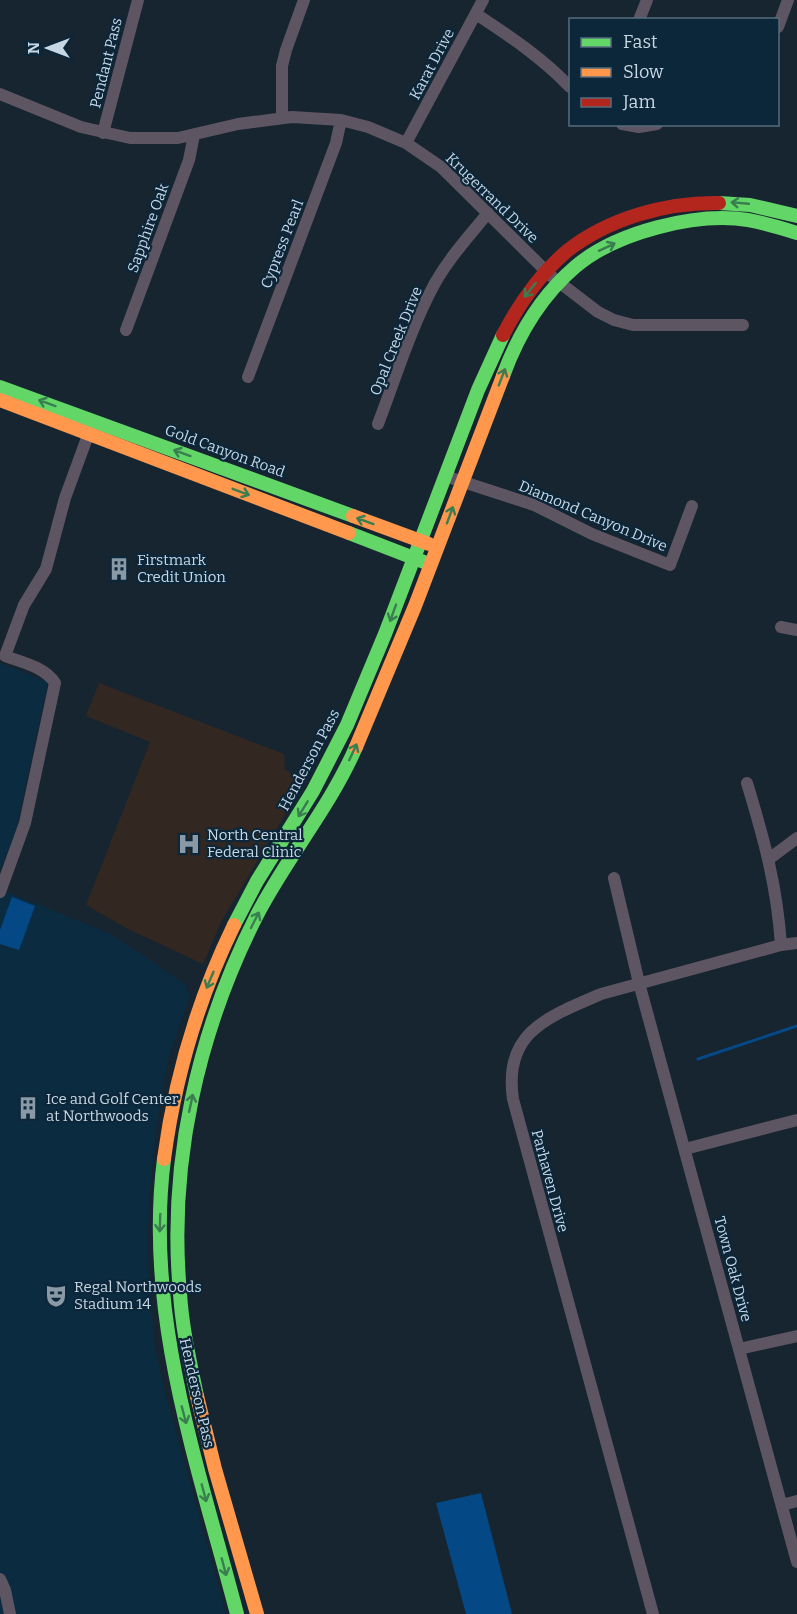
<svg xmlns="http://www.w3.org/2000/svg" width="797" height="1614" viewBox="0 0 797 1614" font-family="Bitter,serif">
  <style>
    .built { fill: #0b2b41 }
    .medical { fill: #332722 }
    .water { fill: #044986 }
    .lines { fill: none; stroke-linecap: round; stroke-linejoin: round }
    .stream { stroke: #044986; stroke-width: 3 }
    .street { stroke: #5e5562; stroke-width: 12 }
    .fast { stroke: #63d668; stroke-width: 14 }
    .slow { stroke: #ff974d; stroke-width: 14 }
    .jam { stroke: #b3261e; stroke-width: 14 }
    .oneway { stroke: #387e51 }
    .labels { text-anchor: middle; stroke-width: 4.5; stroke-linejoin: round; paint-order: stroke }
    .street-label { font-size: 15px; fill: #c7d7e4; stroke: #0c263a }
    .poi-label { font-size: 15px; fill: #c7d7e4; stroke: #0c263a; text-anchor: start }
  </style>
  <rect width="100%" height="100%" fill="#162530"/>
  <path class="built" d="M 0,663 L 48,682 L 15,835 L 0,870 Z
    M 0,889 L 113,935 L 186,985 L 190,996 L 168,1060 L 157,1123 L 150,1191 L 147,1247 L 152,1319 L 155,1349 L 165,1392 L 226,1614 L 0,1614 Z"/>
  <path class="medical" d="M 99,683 L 284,754 L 285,769 L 304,783 L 221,922 L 203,964 L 126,928 L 86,905 L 150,742 L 86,716 Z"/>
  <path class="water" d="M 12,897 L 35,906 L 19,950 L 0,944 L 0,930 Z
    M 481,1493 L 512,1614 L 466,1614 L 436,1503 Z"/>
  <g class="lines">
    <path class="stream" d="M 698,1059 L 797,1026"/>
    <path class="street" d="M 476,14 C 511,37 541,57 570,87
      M 639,20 L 647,0
      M 778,27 L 788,0
      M 0,94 L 81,127 L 130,138 L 178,138 L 238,124 L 292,117 L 341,120 L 368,127 L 406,143 L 441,167 L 551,276 L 598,312 L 614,320 L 633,325 L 743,325
      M 282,118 L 282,66 L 286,50 L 304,0
      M 622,124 L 639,127 L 657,124
      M 103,133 L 138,0
      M 406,143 L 483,0
      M 126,330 L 189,160 L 194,135
      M 248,377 L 336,143 L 341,120
      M 378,424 C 396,377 411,327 435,283 C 450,257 469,236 488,213
      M 445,476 L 534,505 L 592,534 L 670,565 L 692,506
      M 781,627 L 797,630
      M 747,783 C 764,839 777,886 781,945
      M 769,859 L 797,838
      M 614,878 L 639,983 L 797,1562
      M 0,892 L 25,823 L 55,683 C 45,667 21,662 5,656 L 24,605 L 46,569 L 65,498 L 91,427
      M 685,1149 L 797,1120
      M 739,1349 L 797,1336
      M 782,1505 L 797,1501
      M 0,1579 L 5,1590 L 10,1614
      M 653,1614 L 513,1099 C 503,1032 548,1017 601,994 L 781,945 L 797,943"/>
    <path class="fast" d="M 719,203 L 750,205 L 797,216
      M 503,376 C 518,335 541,296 575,267 C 616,232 696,212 748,220 C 765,223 781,228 797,233
      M 0,387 L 353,516
      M 349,533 L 424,562
      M 234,925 L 257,881 L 313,791 L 347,725 L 385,634 L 478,390 L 503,335
      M 164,1159 C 144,1315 198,1465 237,1614
      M 197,1396 C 190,1362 182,1328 180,1293 C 168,1163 198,1031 257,915 C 287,857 330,807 356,747"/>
    <path class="slow" d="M 0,400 L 349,533
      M 353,516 L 429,544
      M 356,747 L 415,606 L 503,376
      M 164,1159 C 175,1077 198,999 234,925
      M 197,1396 L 215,1469 L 257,1614"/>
    <path class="jam" d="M 503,335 C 519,304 540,274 567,251 C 609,218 667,202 719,203"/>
  </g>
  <defs><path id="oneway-shaft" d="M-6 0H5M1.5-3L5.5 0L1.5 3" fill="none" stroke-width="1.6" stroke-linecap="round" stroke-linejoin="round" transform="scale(1.5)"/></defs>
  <g class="oneway">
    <use href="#oneway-shaft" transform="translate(740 203) rotate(-175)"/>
    <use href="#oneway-shaft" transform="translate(607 247) rotate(-25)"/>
    <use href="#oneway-shaft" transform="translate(530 290) rotate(129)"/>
    <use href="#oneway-shaft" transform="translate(502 377) rotate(-69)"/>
    <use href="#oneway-shaft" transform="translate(47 403) rotate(-160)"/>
    <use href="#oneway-shaft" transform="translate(182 453) rotate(-160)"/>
    <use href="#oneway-shaft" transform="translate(241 492) rotate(21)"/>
    <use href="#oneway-shaft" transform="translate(450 515) rotate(-70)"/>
    <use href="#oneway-shaft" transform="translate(365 521) rotate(-160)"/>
    <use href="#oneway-shaft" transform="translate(393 613) rotate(110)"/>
    <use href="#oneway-shaft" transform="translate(353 752) rotate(-65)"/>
    <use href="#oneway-shaft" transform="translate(303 809) rotate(121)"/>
    <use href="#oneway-shaft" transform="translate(255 920) rotate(-63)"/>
    <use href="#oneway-shaft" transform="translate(210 980) rotate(113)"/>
    <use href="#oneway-shaft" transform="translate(191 1103) rotate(-78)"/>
    <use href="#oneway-shaft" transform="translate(160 1223) rotate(92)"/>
    <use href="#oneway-shaft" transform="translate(184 1415) rotate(75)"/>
    <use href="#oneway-shaft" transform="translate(204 1493) rotate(75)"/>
    <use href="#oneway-shaft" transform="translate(224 1567) rotate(75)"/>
  </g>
  <defs>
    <g id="building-bare" transform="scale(1.8)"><path d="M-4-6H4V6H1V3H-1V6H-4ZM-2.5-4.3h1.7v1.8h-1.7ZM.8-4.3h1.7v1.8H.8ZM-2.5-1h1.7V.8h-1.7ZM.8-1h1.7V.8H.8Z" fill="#8999a5" stroke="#0c263a" stroke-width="2.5" paint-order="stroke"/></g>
    <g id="hospital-bare" transform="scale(1.8)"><path d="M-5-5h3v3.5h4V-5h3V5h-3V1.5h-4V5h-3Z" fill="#8999a5" stroke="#0c263a" stroke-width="2.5" paint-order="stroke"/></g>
    <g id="theatre-bare" transform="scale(1.8)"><path d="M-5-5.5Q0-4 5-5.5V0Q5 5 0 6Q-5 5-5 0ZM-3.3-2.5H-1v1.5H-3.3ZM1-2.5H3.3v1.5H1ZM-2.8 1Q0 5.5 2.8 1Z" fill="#8999a5" stroke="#0c263a" stroke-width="2.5" paint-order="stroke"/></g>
  </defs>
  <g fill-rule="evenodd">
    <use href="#building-bare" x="119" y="569"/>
    <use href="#hospital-bare" x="189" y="844"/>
    <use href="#building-bare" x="28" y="1108"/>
    <use href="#theatre-bare" x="56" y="1296"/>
  </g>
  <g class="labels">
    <g class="street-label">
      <text transform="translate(106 63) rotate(-76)" y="5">Pendant Pass</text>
      <text transform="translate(432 64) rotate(-62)" y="5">Karat Drive</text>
      <text transform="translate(492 198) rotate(44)" y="5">Krugerrand Drive</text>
      <text transform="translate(148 228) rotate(-70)" y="5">Sapphire Oak</text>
      <text transform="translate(282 244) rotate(-69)" y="5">Cypress Pearl</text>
      <text transform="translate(396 341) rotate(-68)" y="5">Opal Creek Drive</text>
      <text transform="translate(225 451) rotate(20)" y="5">Gold Canyon Road</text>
      <text transform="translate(593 516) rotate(23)" y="5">Diamond Canyon Drive</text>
      <text transform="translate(309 760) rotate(-62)" y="5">Henderson Pass</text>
      <text transform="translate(550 1181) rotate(75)" y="5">Parhaven Drive</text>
      <text transform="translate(733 1269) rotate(75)" y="5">Town Oak Drive</text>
      <text transform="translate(197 1393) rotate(77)" y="5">Henderson Pass</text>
    </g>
    <g class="poi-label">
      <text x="137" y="565">Firstmark<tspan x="137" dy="17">Credit Union</tspan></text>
      <text x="207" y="840">North Central<tspan x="207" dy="17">Federal Clinic</tspan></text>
      <text x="46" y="1104">Ice and Golf Center<tspan x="46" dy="17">at Northwoods</tspan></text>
      <text x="74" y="1292">Regal Northwoods<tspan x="74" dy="17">Stadium 14</tspan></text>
    </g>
  </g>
  <rect x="569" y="18" width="210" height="108" fill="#0c263a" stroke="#576d7e" stroke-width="1.5"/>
  <rect x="581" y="38" width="30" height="9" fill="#63d668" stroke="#576d7e" stroke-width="1.5"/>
  <text x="623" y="48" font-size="18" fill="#c7d7e4">Fast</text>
  <rect x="581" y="68" width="30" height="9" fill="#ff974d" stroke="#576d7e" stroke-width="1.5"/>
  <text x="623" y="78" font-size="18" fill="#c7d7e4">Slow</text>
  <rect x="581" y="98" width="30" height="9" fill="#b3261e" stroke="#576d7e" stroke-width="1.5"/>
  <text x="623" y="108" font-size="18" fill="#c7d7e4">Jam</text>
  <g transform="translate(48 48) rotate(270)" stroke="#0c263a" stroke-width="4.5" paint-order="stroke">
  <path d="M0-4.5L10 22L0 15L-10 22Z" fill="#c7d7e4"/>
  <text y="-9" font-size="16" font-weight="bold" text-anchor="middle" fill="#c7d7e4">N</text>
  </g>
</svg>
